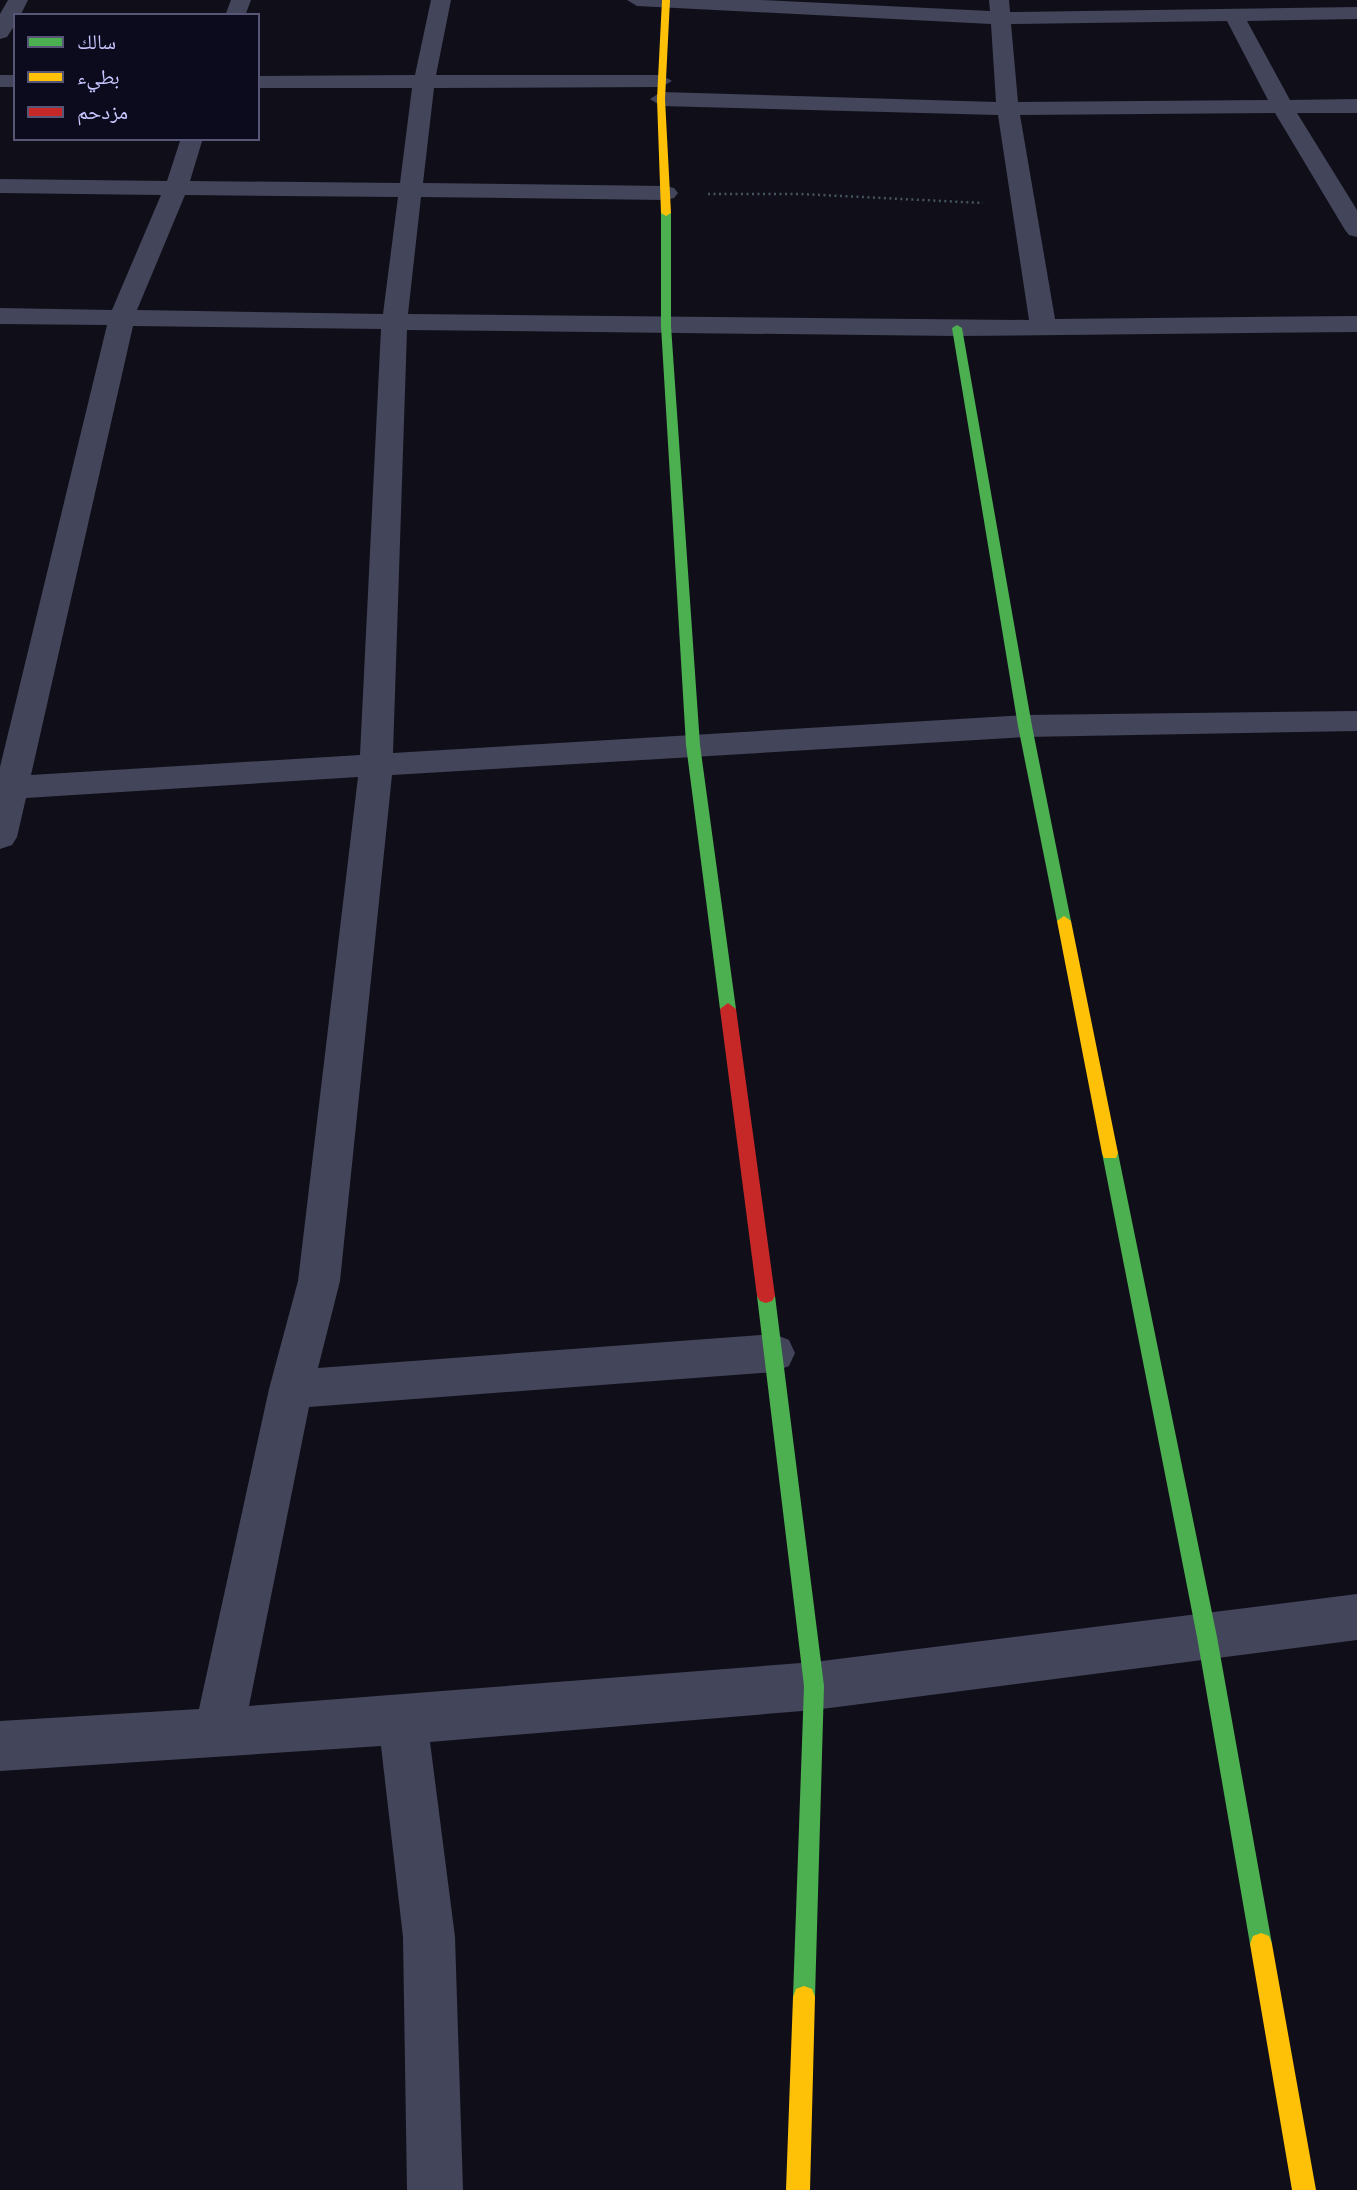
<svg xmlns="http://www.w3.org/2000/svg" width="1357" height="2190" viewBox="0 0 1357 2190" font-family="Montserrat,'Noto Naskh Arabic',sans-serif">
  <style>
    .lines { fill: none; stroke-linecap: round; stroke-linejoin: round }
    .path { stroke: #455560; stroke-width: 2.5; stroke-dasharray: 2 3.5; stroke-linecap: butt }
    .street { fill: #43455a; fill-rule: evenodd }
    .fast { fill: #4caf50; fill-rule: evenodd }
    .slow { fill: #ffc107; fill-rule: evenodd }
    .jam { fill: #c62828; fill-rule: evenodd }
  </style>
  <rect width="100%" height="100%" fill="#100f19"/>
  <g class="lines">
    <path class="path" d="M 708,194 L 801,194 L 983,203"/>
    <path class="street" d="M 8,0 L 28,0 L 20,16 L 16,16 L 16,23 L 7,37 L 0,39 L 0,14 Z
      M 231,0 L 251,0 L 245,16 L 225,16 Z
      M 431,0 L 451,0 L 436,75 L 661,75 L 672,81 L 661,87 L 434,88 L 423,183 L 666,186 L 674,188 L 678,193 L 674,198 L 666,200 L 421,197 L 408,314 L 1029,320 L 998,115 L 661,106 L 650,99 L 661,92 L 996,102 L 991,24 L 637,6 L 627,0 L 760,0 L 990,11 L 989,0 L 1009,0 L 1010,12 L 1357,7 L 1357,19 L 1247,21 L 1290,100 L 1357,99 L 1357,113 L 1297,113 L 1357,210 L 1357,237 L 1349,235 L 1345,230 L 1275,113 L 1020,115 L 1055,319 L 1357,316 L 1357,332 L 957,336 L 407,330 L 393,753 L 1025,715 L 1357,711 L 1357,731 L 1025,737 L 392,775 L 340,1281 L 318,1368 L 774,1334 L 789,1340 L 795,1353 L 789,1366 L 774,1372 L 309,1407 L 249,1706 L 814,1662 L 1357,1594 L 1357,1640 L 814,1710 L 430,1742 L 455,1937 L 463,2190 L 407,2190 L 403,1937 L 381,1746 L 0,1771 L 0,1721 L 199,1709 L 269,1389 L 298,1281 L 358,777 L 26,798 L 17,837 L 12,845 L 0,849 L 0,767 L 107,325 L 0,324 L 0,308 L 112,310 L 161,195 L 0,193 L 0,179 L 167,181 L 181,138 L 203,138 L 190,181 L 400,183 L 412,88 L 257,88 L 257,76 L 415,75 ZM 1227,21 L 1268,100 L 1018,102 L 1011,24 ZM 185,195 L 398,197 L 383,314 L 137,310 ZM 133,326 L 381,329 L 360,755 L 31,775 Z
      M 0,75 L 16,75 L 16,87 L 0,87 Z"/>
    <path class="fast" d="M 666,210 L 671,213 L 671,326 L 700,745 L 736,1009 L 728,1015 L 720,1009 L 686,745 L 661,326 L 661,213 Z
      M 957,325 L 962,328 L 1032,726 L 1071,921 L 1064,926 L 1057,921 L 1018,726 L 952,328 Z
      M 1110,1147 L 1116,1148 L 1118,1153 L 1217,1637 L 1272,1944 L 1269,1952 L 1261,1955 L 1253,1952 L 1250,1944 L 1197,1637 L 1102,1153 L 1104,1148 Z
      M 766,1289 L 772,1291 L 775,1296 L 824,1686 L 815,1997 L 812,2005 L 804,2008 L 796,2005 L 793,1997 L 804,1686 L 757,1296 L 760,1291 Z"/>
    <path class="slow" d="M 662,0 L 670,0 L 665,99 L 671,213 L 666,216 L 661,213 L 657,99 Z
      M 1064,916 L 1071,921 L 1118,1153 L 1116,1158 L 1104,1158 L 1102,1153 L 1057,921 Z
      M 1261,1933 L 1269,1936 L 1272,1944 L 1316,2190 L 1292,2190 L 1250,1944 L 1253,1936 Z
      M 804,1986 L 812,1989 L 815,1997 L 810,2190 L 786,2190 L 793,1997 L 796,1989 Z"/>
    <path class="jam" d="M 728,1003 L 736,1009 L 775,1296 L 772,1301 L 766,1303 L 760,1301 L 757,1296 L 720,1009 Z"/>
  </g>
  <rect x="14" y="14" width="245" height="126" fill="#0c0b1d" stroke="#575677" stroke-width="2"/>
  <rect x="28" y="37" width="35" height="10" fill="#4caf50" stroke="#575677" stroke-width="2"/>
  <text x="77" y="49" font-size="21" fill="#c8c7ff">سالك</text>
  <rect x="28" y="72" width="35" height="10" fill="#ffc107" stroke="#575677" stroke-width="2"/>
  <text x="77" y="84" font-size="21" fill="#c8c7ff">بطيء</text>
  <rect x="28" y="107" width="35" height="10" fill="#c62828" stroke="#575677" stroke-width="2"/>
  <text x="77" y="119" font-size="21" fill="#c8c7ff">مزدحم</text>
</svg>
